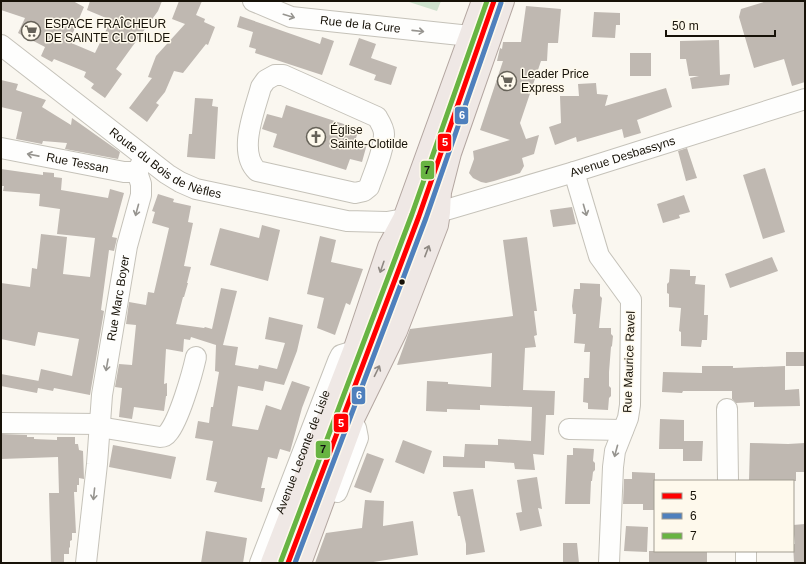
<svg xmlns="http://www.w3.org/2000/svg" width="806" height="564" viewBox="0 0 806 564" font-family="Helvetica,sans-serif">
  <style>
    .green { fill: #cfe3ce }
    .building { fill: #bfb8b1 }
    .lines { fill: none; stroke-linecap: round; stroke-linejoin: round }
    .minor-casing { stroke: #c5c2b9; stroke-width: 22 }
    .major-casing { stroke: #b3a6a0; stroke-width: 24 }
    .minor { stroke: #fefefd; stroke-width: 20 }
    .major { stroke: #efe8e5; stroke-width: 22 }
    .bus-1-casing { stroke: #fef9ec; stroke-width: 8 }
    .bus-2-casing { stroke: #fef9ec; stroke-width: 8 }
    .bus-3-casing { stroke: #fef9ec; stroke-width: 8 }
    .bus-1 { stroke: #f00; stroke-width: 5 }
    .bus-2 { stroke: #4f80bd; stroke-width: 5 }
    .bus-3 { stroke: #68b442; stroke-width: 5 }
    .oneway { stroke: #96948f }
    .oneway2 { stroke: #8e8882 }
    .bus-dot { fill: #171208; stroke: #fef9ec; stroke-width: 1.5 }
    .labels { text-anchor: middle; stroke-width: 3; stroke-linejoin: round; paint-order: stroke }
    .poi-label { font-size: 12px; fill: #171208; stroke: #fef9ec; text-anchor: start }
    .street-label { font-size: 12px; fill: #171208; stroke: #fef9ec }
    .line-badge { stroke: #fef9ec; stroke-width: 1.5 }
    .badge-label { font-size: 11px; text-anchor: middle; font-weight: bold; fill: #fff }
    .pale-badge-label { font-size: 11px; text-anchor: middle; font-weight: bold; fill: #111 }
  </style>
  <rect width="100%" height="100%" fill="#faf7f0"/>
  <path class="green" d="M 406,1 L 441,1 L 437,11 Z"/>
  <path class="building" d="M 1,1 L 73,1 L 84,7 L 69,42 L 95,53 L 111,20 L 87,10 L 90,1 L 162,1 L 158,11 L 116,69 L 122,74 L 105,98 L 91,88 L 94,84 L 84,77 L 86,72 L 54,59 L 52,62 L 41,56 L 45,47 L 18,33 L 25,18 L 1,10 Z
    M 179,1 L 202,1 L 196,15 L 205,19 L 204,22 L 215,27 L 208,45 L 206,44 L 183,73 L 174,71 L 165,92 L 156,103 L 159,105 L 147,122 L 129,108 L 152,78 L 148,77 L 156,56 L 185,24 L 172,19 Z
    M 767,1 L 805,1 L 805,82 L 792,86 L 784,59 L 754,68 L 739,17 L 741,9 Z
    M 526,6 L 561,9 L 558,43 L 548,43 L 547,61 L 541,61 L 520,123 L 526,139 L 539,135 L 534,154 L 522,158 L 524,166 L 520,173 L 494,181 L 486,183 L 481,182 L 473,178 L 469,173 L 474,159 L 473,151 L 510,140 L 480,130 L 503,61 L 497,61 L 500,48 L 502,49 L 503,42 L 521,42 Z
    M 594,12 L 620,13 L 620,25 L 616,25 L 615,38 L 592,37 Z
    M 240,16 L 320,44 L 322,37 L 334,41 L 322,75 L 255,53 L 256,49 L 249,47 L 253,32 L 237,27 Z
    M 359,38 L 376,44 L 371,58 L 397,67 L 391,85 L 374,80 L 376,75 L 349,65 Z
    M 719,40 L 720,75 L 730,74 L 729,85 L 692,89 L 690,78 L 699,76 L 689,76 L 686,59 L 680,59 L 680,41 Z
    M 630,53 L 651,53 L 651,76 L 630,76 Z
    M 1,80 L 18,84 L 16,90 L 46,100 L 42,107 L 71,125 L 72,118 L 120,152 L 118,159 L 65,149 L 67,143 L 43,141 L 42,144 L 16,139 L 22,112 L 1,107 Z
    M 596,83 L 597,94 L 608,95 L 605,106 L 666,88 L 672,107 L 637,120 L 641,133 L 624,138 L 622,129 L 577,142 L 576,137 L 555,145 L 549,127 L 561,123 L 560,96 L 579,96 L 578,84 Z
    M 195,98 L 213,99 L 212,106 L 218,107 L 215,159 L 187,157 L 189,134 L 192,134 Z
    M 286,105 L 359,129 L 355,141 L 367,144 L 362,162 L 350,159 L 346,170 L 273,147 L 277,134 L 262,129 L 267,114 L 282,118 Z
    M 687,148 L 697,178 L 686,181 L 678,151 Z
    M 765,168 L 785,232 L 763,239 L 743,175 Z
    M 1,169 L 43,175 L 43,172 L 54,173 L 54,177 L 62,178 L 61,190 L 108,198 L 110,189 L 124,193 L 112,237 L 117,238 L 114,251 L 109,250 L 101,310 L 104,311 L 90,395 L 54,388 L 53,391 L 38,388 L 37,393 L 1,386 L 1,374 L 39,381 L 38,383 L 41,369 L 72,376 L 79,339 L 38,332 L 35,346 L 1,339 L 1,283 L 30,287 L 32,268 L 37,269 L 41,234 L 67,237 L 63,274 L 90,277 L 95,238 L 57,234 L 60,209 L 39,206 L 40,194 L 3,191 L 4,186 L 1,186 Z
    M 158,194 L 174,199 L 173,202 L 191,206 L 188,222 L 193,223 L 184,266 L 191,267 L 187,283 L 188,283 L 184,297 L 183,297 L 176,324 L 204,328 L 205,327 L 212,329 L 221,288 L 237,291 L 223,345 L 238,347 L 235,365 L 258,369 L 259,365 L 277,369 L 285,343 L 265,339 L 269,317 L 303,325 L 297,351 L 284,385 L 265,381 L 263,391 L 238,386 L 232,426 L 258,430 L 266,405 L 281,410 L 292,381 L 310,387 L 302,408 L 290,452 L 280,449 L 277,459 L 268,457 L 261,488 L 265,488 L 262,502 L 214,492 L 217,482 L 206,480 L 213,441 L 195,438 L 198,421 L 209,423 L 211,407 L 213,407 L 219,372 L 215,371 L 216,345 L 191,337 L 190,340 L 184,339 L 183,352 L 166,349 L 164,384 L 167,383 L 167,396 L 166,396 L 164,411 L 134,407 L 132,419 L 119,417 L 122,388 L 115,387 L 119,364 L 132,365 L 136,325 L 126,324 L 129,302 L 146,305 L 148,292 L 154,293 L 169,228 L 152,223 L 155,212 L 152,211 Z
    M 684,195 L 690,212 L 679,215 L 680,218 L 663,223 L 657,204 Z
    M 572,207 L 576,224 L 553,227 L 550,210 Z
    M 262,225 L 280,230 L 268,281 L 210,265 L 220,228 L 259,238 Z
    M 320,236 L 336,240 L 331,262 L 363,269 L 350,305 L 346,303 L 335,335 L 317,328 L 324,298 L 307,294 Z
    M 527,237 L 537,311 L 534,311 L 537,335 L 534,336 L 536,347 L 525,348 L 523,390 L 555,391 L 554,415 L 546,415 L 544,455 L 533,454 L 535,470 L 515,469 L 514,463 L 485,461 L 485,468 L 443,467 L 443,456 L 464,457 L 465,444 L 498,445 L 498,439 L 531,441 L 532,407 L 480,405 L 480,410 L 447,409 L 447,412 L 426,411 L 427,381 L 448,382 L 448,384 L 491,387 L 492,353 L 397,365 L 410,329 L 513,316 L 503,240 Z
    M 772,257 L 778,271 L 730,288 L 725,274 Z
    M 670,269 L 690,270 L 690,276 L 696,276 L 695,284 L 705,285 L 704,315 L 708,315 L 707,340 L 702,340 L 701,347 L 681,346 L 681,332 L 679,331 L 681,308 L 669,307 L 669,294 L 667,293 L 667,284 L 669,282 Z
    M 580,283 L 600,284 L 600,296 L 602,298 L 599,328 L 611,328 L 611,334 L 613,336 L 612,346 L 611,347 L 609,372 L 609,386 L 611,388 L 611,396 L 609,398 L 608,410 L 588,409 L 588,403 L 583,402 L 584,378 L 589,378 L 590,352 L 584,352 L 585,344 L 574,343 L 576,314 L 573,314 L 572,306 L 574,289 L 580,289 Z
    M 786,352 L 805,352 L 805,366 L 786,366 Z
    M 702,366 L 733,366 L 733,368 L 785,366 L 785,390 L 799,389 L 800,406 L 754,407 L 754,402 L 736,403 L 732,399 L 732,391 L 683,391 L 682,393 L 662,392 L 663,372 L 702,373 Z
    M 660,419 L 684,420 L 684,441 L 703,441 L 702,461 L 683,461 L 683,449 L 659,449 Z
    M 1,434 L 27,435 L 27,437 L 34,437 L 34,439 L 57,440 L 57,437 L 75,437 L 75,444 L 78,444 L 79,450 L 83,451 L 84,479 L 79,478 L 79,485 L 77,485 L 77,492 L 74,492 L 76,533 L 72,533 L 72,540 L 70,541 L 70,547 L 69,548 L 69,554 L 64,554 L 64,563 L 51,563 L 49,493 L 59,493 L 58,457 L 1,459 Z
    M 403,440 L 432,451 L 424,474 L 395,462 Z
    M 750,443 L 788,444 L 805,443 L 805,472 L 796,472 L 796,481 L 749,481 Z
    M 113,445 L 176,457 L 171,479 L 109,467 Z
    M 573,448 L 594,449 L 593,461 L 595,463 L 595,470 L 593,472 L 592,481 L 591,481 L 590,504 L 565,504 L 567,455 L 573,455 Z
    M 367,453 L 384,459 L 371,493 L 354,487 Z
    M 632,472 L 655,473 L 655,510 L 643,510 L 643,504 L 623,504 L 624,479 L 632,479 Z
    M 537,477 L 542,509 L 538,508 L 542,526 L 520,531 L 516,513 L 522,512 L 517,480 Z
    M 473,489 L 485,552 L 466,555 L 466,544 L 460,516 L 458,516 L 453,492 Z
    M 365,500 L 384,501 L 383,526 L 413,521 L 418,555 L 367,563 L 315,563 L 326,533 L 362,528 Z
    M 805,524 L 805,563 L 794,563 L 793,544 L 795,544 L 793,525 Z
    M 626,526 L 648,527 L 647,552 L 624,551 Z
    M 206,531 L 247,538 L 243,563 L 201,563 Z
    M 563,543 L 577,543 L 579,563 L 563,563 Z
    M 649,551 L 707,551 L 707,563 L 649,563 Z"/>
  <g class="lines">
    <g class="minor-casing">
      <g id="minor">
        <path id="s1" d="M 253,1 L 291,17 L 470,36"/>
        <path id="s2" d="M 1,45 L 167,174 L 180,182 L 196,189 L 347,221 L 387,222 L 404,219 L 439,212 L 574,172 L 805,99"/>
        <path d="M 275,75 L 283,75 L 377,117 C 380,122 384,128 384,134 C 384,151 374,172 369,187 L 364,191 L 355,193 L 257,171 C 237,152 255,110 261,87 L 266,80 Z"/>
        <path id="s3" d="M 1,148 L 124,172 L 137,172 L 143,160"/>
        <path d="M 574,172 L 599,256 L 631,300 L 630,405 L 628,418 L 615,451 L 613,467 L 609,563"/>
        <path d="M 727,409 L 728,481"/>
        <path d="M 1,423 L 99,424"/>
        <path d="M 99,427 L 160,437 C 164,437 166,436 168,433 C 179,420 192,375 196,357"/>
        <path d="M 569,429 L 623,430"/>
        <path d="M 338,431 L 419,216 L 441,152"/>
        <path d="M 337,492 L 358,438 L 356,428 L 352,424"/>
        <path id="s4" d="M 86,563 L 97,464 L 102,395 L 127,246 L 141,195 L 141,184 L 137,172"/>
        <path id="s5" d="M 260,563 L 338,361 L 341,355 L 354,351"/>
        <path d="M 288,563 L 305,518"/>
        <path d="M 746,563 L 746,551"/>
      </g>
    </g>
    <g class="major-casing">
      <path id="major" d="M 272,563 L 354,351 L 389,247 L 404,219 L 483,1
        M 300,563 L 353,419 L 396,331 L 437,225 L 439,212 L 440,192 L 450,153 L 503,1"/>
    </g>
    <use href="#minor" class="minor"/>
    <use href="#major" class="major"/>
    <g class="bus-1-casing">
      <path id="bus-1" d="M 288,563 L 419,216 L 494,1"/>
    </g>
    <g class="bus-2-casing">
      <path id="bus-2" d="M 295,563 L 426,218 L 501,3"/>
    </g>
    <g class="bus-3-casing">
      <path id="bus-3" d="M 281,561 L 412,214 L 487,1"/>
    </g>
    <use href="#bus-1" class="bus-1"/>
    <use href="#bus-2" class="bus-2"/>
    <use href="#bus-3" class="bus-3"/>
  </g>
  <defs><path id="oneway-shaft" d="M-6 0H5M1.5-3L5.5 0L1.5 3" fill="none" stroke-width="1.6" stroke-linecap="round" stroke-linejoin="round"/></defs>
  <g class="oneway">
    <use href="#oneway-shaft" transform="translate(289 16) rotate(17)"/>
    <use href="#oneway-shaft" transform="translate(418 31) rotate(6)"/>
    <use href="#oneway-shaft" transform="translate(33 155) rotate(-169)"/>
    <use href="#oneway-shaft" transform="translate(137 210) rotate(105)"/>
    <use href="#oneway-shaft" transform="translate(585 210) rotate(74)"/>
    <use href="#oneway-shaft" transform="translate(107 365) rotate(100)"/>
    <use href="#oneway-shaft" transform="translate(616 451) rotate(105)"/>
    <use href="#oneway-shaft" transform="translate(94 494) rotate(96)"/>
  </g>
  <g class="oneway2">
    <use href="#oneway-shaft" transform="translate(427 251) rotate(-69)"/>
    <use href="#oneway-shaft" transform="translate(382 267) rotate(109)"/>
    <use href="#oneway-shaft" transform="translate(377 371) rotate(-64)"/>
  </g>
  <defs>
    <g id="supermarket-ring" transform="scale(1)"><circle r="9.5" fill="#fef9ec" stroke="#666259" stroke-width="1.5"/><path d="M-6-5.5h2.5l.6 2H6L4.5 2H-2.5L-4.4-4H-6ZM-1.5 3.2a1.3 1.3 0 1 0 .1 0ZM3 3.2a1.3 1.3 0 1 0 .1 0Z" fill="#666259"/></g>
    <g id="church-ring" transform="scale(1)"><circle r="9.5" fill="#fef9ec" stroke="#666259" stroke-width="1.5"/><path d="M-1.2-6h2.4v3.5h3.3v2.4h-3.3V6h-2.4V-.1h-3.3v-2.4h3.3Z" fill="#666259"/></g>
  </defs>
  <g fill-rule="evenodd">
    <use href="#supermarket-ring" x="31" y="31"/>
    <use href="#supermarket-ring" x="507" y="81"/>
    <use href="#church-ring" x="316" y="137"/>
  </g>
  <circle class="bus-dot" cx="402" cy="282" r="3.5"/>
  <g class="labels">
    <g class="poi-label">
      <text x="45" y="28">ESPACE FRAÎCHEUR<tspan x="45" dy="14">DE SAINTE CLOTILDE</tspan></text>
      <text x="521" y="78">Leader Price<tspan x="521" dy="14">Express</tspan></text>
      <text x="330" y="134">Église<tspan x="330" dy="14">Sainte-Clotilde</tspan></text>
    </g>
    <g class="street-label">
      <text dy="4" stroke="none"><textPath href="#s1" startOffset="111">Rue de la Cure</textPath></text>
      <text dy="4" stroke="none"><textPath href="#s2" startOffset="682">Avenue Desbassyns</textPath></text>
      <text dy="4" stroke="none"><textPath href="#s2" startOffset="204">Route du Bois de Nèfles</textPath></text>
      <text dy="4" stroke="none"><textPath href="#s3" startOffset="78">Rue Tessan</textPath></text>
      <text dy="4" stroke="none"><textPath href="#s4" startOffset="267">Rue Marc Boyer</textPath></text>
      <text transform="translate(629 362) rotate(-88)" y="4">Rue Maurice Ravel</text>
      <text dy="4" stroke="none"><textPath href="#s5" startOffset="119">Avenue Leconte de Lisle</textPath></text>
    </g>
  </g>
  <g class="line-badge">
    <rect x="454" y="106" width="15" height="19" rx="4" fill="#4f80bd"/>
    <rect x="437" y="133" width="15" height="19" rx="4" fill="#f00"/>
    <rect x="420" y="160" width="15" height="20" rx="4" fill="#68b442"/>
    <rect x="351" y="386" width="15" height="19" rx="4" fill="#4f80bd"/>
    <rect x="333" y="413" width="16" height="20" rx="4" fill="#f00"/>
    <rect x="315" y="440" width="16" height="19" rx="4" fill="#68b442"/>
  </g>
  <g class="badge-label">
    <text x="462" y="119">6</text>
    <text x="445" y="146">5</text>
    <text x="359" y="399">6</text>
    <text x="341" y="427">5</text>
  </g>
  <g class="pale-badge-label">
    <text x="427" y="174">7</text>
    <text x="323" y="453">7</text>
  </g>
  <rect width="806" height="564" fill="none" stroke="#171208" stroke-width="4"/>
  <rect x="654" y="480" width="140" height="72" fill="#fef9ec" stroke="#a29d91"/>
  <rect x="662" y="493" width="20" height="6" fill="#ff0000" stroke="#a29d91"/>
  <text x="690" y="500" font-size="12" fill="#171208">5</text>
  <rect x="662" y="513" width="20" height="6" fill="#4f80bd" stroke="#a29d91"/>
  <text x="690" y="520" font-size="12" fill="#171208">6</text>
  <rect x="662" y="533" width="20" height="6" fill="#68b442" stroke="#a29d91"/>
  <text x="690" y="540" font-size="12" fill="#171208">7</text>
  <path d="M666 30v6h109v-6" fill="none" stroke="#171208" stroke-width="2"/>
  <text x="672" y="30" font-size="12" fill="#171208" stroke="#fef9ec" stroke-width="3" paint-order="stroke">50 m</text>
</svg>
